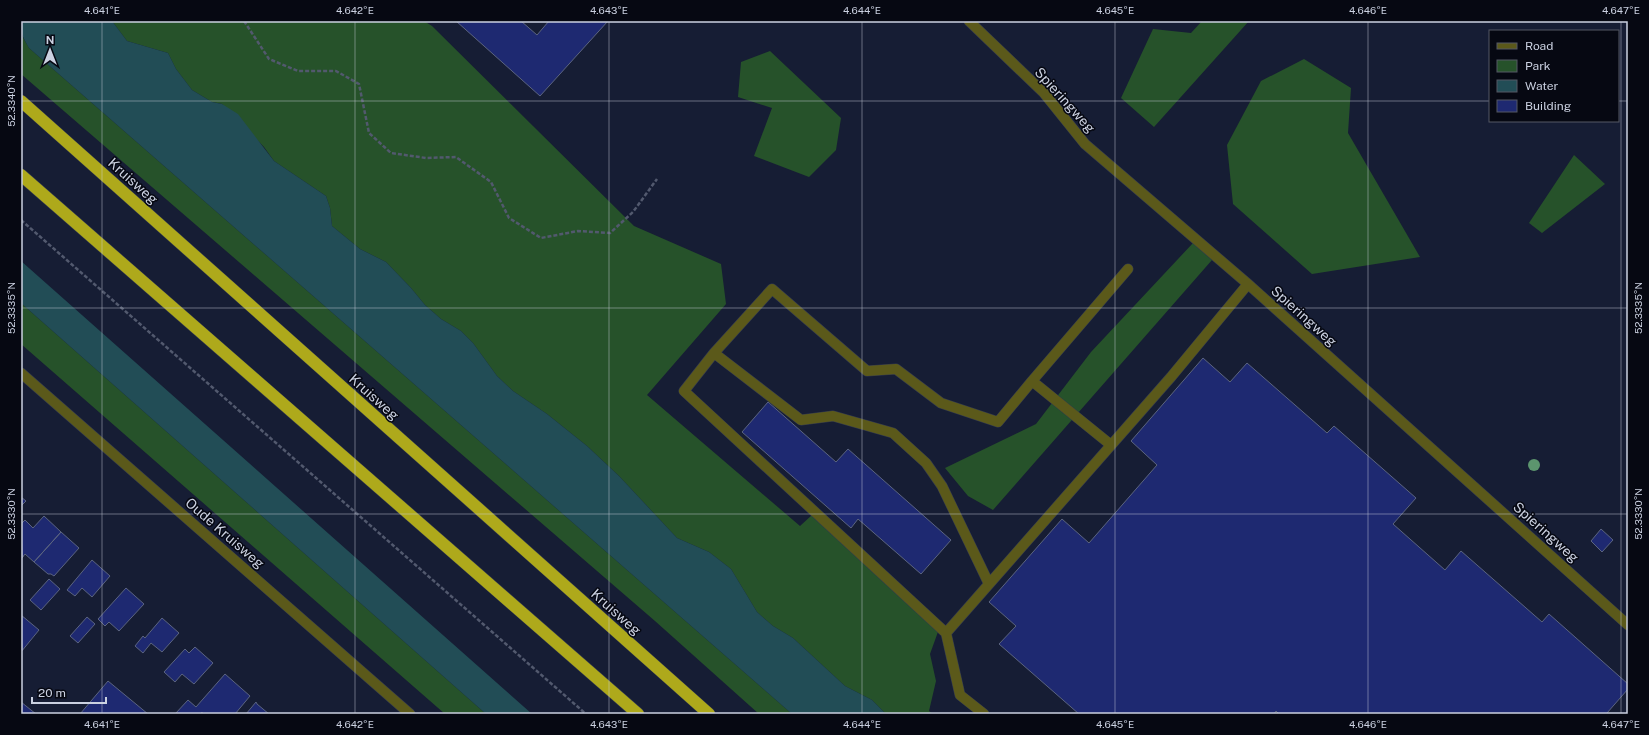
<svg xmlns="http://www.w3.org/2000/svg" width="1649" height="735" viewBox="0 0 1649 735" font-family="'Public Sans',sans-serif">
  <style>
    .green { fill: #26522a }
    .water { fill: #224d56 }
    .building { fill: #1e2971; stroke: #5b6480 }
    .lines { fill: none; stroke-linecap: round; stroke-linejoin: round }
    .lane-casing { stroke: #333a50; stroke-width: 11 }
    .street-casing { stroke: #333a50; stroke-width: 11 }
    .highway-casing { stroke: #333a50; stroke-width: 13 }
    .path { stroke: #52596e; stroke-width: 2.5; stroke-dasharray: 4 2; stroke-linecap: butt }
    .lane { stroke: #5b591a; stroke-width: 10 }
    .street { stroke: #5b591a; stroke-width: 10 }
    .highway { stroke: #aea91b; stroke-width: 12 }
    .tree { fill: #5c956e }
    .ticks { fill: none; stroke: #cbd1e1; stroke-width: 1; stroke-opacity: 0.45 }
    .labels { text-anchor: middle; stroke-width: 3; stroke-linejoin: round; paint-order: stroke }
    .street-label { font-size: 14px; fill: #cbd1e1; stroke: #060812 }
    .neatline { fill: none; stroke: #cbd1e1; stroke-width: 1.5 }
    .ticks-label { font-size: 10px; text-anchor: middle; fill: #cbd1e1 }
  </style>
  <rect width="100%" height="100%" fill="#161d34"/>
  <path class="green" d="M 112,21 L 424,21 L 432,26 L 634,226 L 721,264 L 726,304 L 647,395 L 800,526 L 812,515 L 939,629 L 930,654 L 936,681 L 929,711 L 933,714 L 886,714 L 872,700 L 845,686 L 793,638 L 773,626 L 757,612 L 731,569 L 709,552 L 677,538 L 619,476 L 587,446 L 547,414 L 513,391 L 497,376 L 473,343 L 461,331 L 441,319 L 425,305 L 411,288 L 386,262 L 360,249 L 332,226 L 330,208 L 326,196 L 274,161 L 264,147 L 222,104 L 212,102 L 192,90 L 176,69 L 168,53 L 127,41 Z
    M 1202,21 L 1249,21 L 1154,127 L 1121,98 L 1153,29 L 1191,33 Z
    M 21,34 L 29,48 L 792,714 L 759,714 L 655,621 L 21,74 Z
    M 770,51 L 841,118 L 836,150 L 809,177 L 754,156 L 772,108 L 738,97 L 741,62 Z
    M 1304,59 L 1351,88 L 1348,133 L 1420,257 L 1312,274 L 1233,204 L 1227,145 L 1261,81 Z
    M 1574,155 L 1605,184 L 1542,233 L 1529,223 Z
    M 1193,243 L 1212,260 L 993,510 L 968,496 L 945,468 L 1036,424 L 1091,352 Z
    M 21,303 L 486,714 L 445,714 L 21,344 Z"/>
  <path class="water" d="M 24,21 L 112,21 L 127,41 L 168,53 L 176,69 L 192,90 L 212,102 L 222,104 L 238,114 L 274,161 L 326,196 L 330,208 L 332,226 L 360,249 L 386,262 L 411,288 L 425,305 L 441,319 L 461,331 L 473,343 L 497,376 L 513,391 L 547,414 L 587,446 L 619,476 L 677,538 L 709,552 L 731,569 L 757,612 L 773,626 L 793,638 L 845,686 L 872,700 L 886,714 L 792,714 L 29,48 C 24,39 18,31 24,21 Z
    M 21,261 L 532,714 L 486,714 L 21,303 Z"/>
  <path class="building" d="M 456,21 L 521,21 L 537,35 L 549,21 L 608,21 L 540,96 Z
    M 1203,358 L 1230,382 L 1247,363 L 1327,433 L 1334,426 L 1416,498 L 1393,524 L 1445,570 L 1461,551 L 1542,622 L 1549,614 L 1628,684 L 1628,689 L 1607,713 L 1608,714 L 1279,714 L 1276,711 L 1274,714 L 1079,714 L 999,644 L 1016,626 L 989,602 L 1062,519 L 1089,543 L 1157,465 L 1131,441 Z
    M 768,402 L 836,462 L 848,449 L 951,540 L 921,574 L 858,519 L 851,528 L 742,432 Z
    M 21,497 L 26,501 L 21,506 Z
    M 44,516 L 61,532 L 34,562 L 25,554 L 22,558 L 21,524 L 25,520 L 33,528 Z
    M 1601,529 L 1613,540 L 1602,552 L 1591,541 Z
    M 61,532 L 79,548 L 54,576 L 51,574 L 48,574 L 34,562 Z
    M 92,560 L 110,576 L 92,597 L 82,588 L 75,596 L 67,590 Z
    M 49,579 L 60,589 L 41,610 L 30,600 Z
    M 126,588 L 144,604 L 119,631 L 109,622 L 105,626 L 98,619 Z
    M 21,615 L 39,630 L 21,652 Z
    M 87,617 L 95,624 L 78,643 L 70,636 Z
    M 162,618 L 179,633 L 162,652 L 151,643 L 143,653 L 135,646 L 143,636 L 145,638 Z
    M 195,647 L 213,663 L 194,684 L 182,674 L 175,682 L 164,672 L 185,649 L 189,653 Z
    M 225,674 L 250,696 L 235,714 L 203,714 L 202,712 L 200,714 L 175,714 L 188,700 L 196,707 Z
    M 108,681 L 148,714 L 80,714 Z
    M 21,702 L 36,714 L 21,714 Z
    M 256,702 L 257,704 L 269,714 L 246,714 Z"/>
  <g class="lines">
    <g class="lane-casing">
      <path id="lane" d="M 969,21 L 1044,93 L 1085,144 L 1248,284 L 1628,625
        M 714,353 L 772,289 L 867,371 L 896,369 L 941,403 L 998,422 L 1032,381
        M 1111,445 L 1032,381 L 1128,269
        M 946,633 L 684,391 L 714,353 L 801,420 L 833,416 L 893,433 L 926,463 L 942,486 L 989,584
        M 984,714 L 960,695 L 946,633 L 1171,377 L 1248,284"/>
    </g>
    <g class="street-casing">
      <path id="street" d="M 21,373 L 410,714"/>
    </g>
    <g class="highway-casing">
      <path id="highway" d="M 21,101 L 709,714
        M 21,175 L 638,714"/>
    </g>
    <path class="path" d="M 244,21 L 269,59 L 298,71 L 336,71 L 359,84 L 369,133 L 391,153 L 426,158 L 456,157 L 491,182 L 509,218 L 541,238 L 578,231 L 610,233 L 633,212 L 657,179
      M 21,220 L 586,714"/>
    <use href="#lane" class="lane"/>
    <use href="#street" class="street"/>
    <use href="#highway" class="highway"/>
  </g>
  <circle class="tree" cx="1534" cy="465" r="6"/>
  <path class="ticks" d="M 102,21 L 102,714M 355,21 L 355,714M 609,21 L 609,714M 862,21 L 862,714M 1115,21 L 1115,714M 1368,21 L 1368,714M 1621,21 L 1621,714M 21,101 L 1490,101M 1618,101 L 1628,101M 21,308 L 1628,308M 21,514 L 1628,514"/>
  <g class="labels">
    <g class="street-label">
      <text transform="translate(1065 100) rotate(48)" y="5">Spieringweg</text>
      <text transform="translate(133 181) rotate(42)" y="5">Kruisweg</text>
      <text transform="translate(1304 316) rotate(42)" y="5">Spieringweg</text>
      <text transform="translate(374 397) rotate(42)" y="5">Kruisweg</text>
      <text transform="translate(1546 532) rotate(42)" y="5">Spieringweg</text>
      <text transform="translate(225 533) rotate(41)" y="5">Oude Kruisweg</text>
      <text transform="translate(616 612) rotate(42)" y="5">Kruisweg</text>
    </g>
  </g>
  <rect width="1649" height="735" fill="none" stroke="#060812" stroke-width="44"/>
  <rect x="1489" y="30" width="130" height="92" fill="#060812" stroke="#555865"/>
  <rect x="1497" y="43" width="20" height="6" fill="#5b591a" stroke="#555865"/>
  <text x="1525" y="50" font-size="12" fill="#cbd1e1">Road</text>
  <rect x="1497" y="60" width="20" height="12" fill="#26522a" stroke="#555865"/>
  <text x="1525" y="70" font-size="12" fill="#cbd1e1">Park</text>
  <rect x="1497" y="80" width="20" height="12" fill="#224d56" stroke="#555865"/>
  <text x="1525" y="90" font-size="12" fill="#cbd1e1">Water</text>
  <rect x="1497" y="100" width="20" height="12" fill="#1e2971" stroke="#555865"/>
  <text x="1525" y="110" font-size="12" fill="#cbd1e1">Building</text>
  <g transform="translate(50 50)" stroke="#060812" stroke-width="3" paint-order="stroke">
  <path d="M0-3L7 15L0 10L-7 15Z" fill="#cbd1e1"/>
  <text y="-6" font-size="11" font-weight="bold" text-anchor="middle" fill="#cbd1e1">N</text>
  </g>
  <path d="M32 697v6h74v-6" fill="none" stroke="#cbd1e1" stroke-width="2"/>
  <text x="38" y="697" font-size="12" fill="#cbd1e1" stroke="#060812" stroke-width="3" paint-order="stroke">20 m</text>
  <rect x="22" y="22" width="1605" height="691" class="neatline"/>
  <g class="ticks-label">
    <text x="102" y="14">4.641°E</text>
    <text x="355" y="14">4.642°E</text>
    <text x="609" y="14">4.643°E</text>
    <text x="862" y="14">4.644°E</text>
    <text x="1115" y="14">4.645°E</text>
    <text x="1368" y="14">4.646°E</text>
    <text x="1621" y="14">4.647°E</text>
    <text transform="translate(11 101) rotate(-90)" y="4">52.3340°N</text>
    <text transform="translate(11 308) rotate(-90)" y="4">52.3335°N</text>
    <text transform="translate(1638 308) rotate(-90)" y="4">52.3335°N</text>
    <text transform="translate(11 514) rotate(-90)" y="4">52.3330°N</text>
    <text transform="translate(1638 514) rotate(-90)" y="4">52.3330°N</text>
    <text x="102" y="728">4.641°E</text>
    <text x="355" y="728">4.642°E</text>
    <text x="609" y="728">4.643°E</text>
    <text x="862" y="728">4.644°E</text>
    <text x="1115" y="728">4.645°E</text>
    <text x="1368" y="728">4.646°E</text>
    <text x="1621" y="728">4.647°E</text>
  </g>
</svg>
